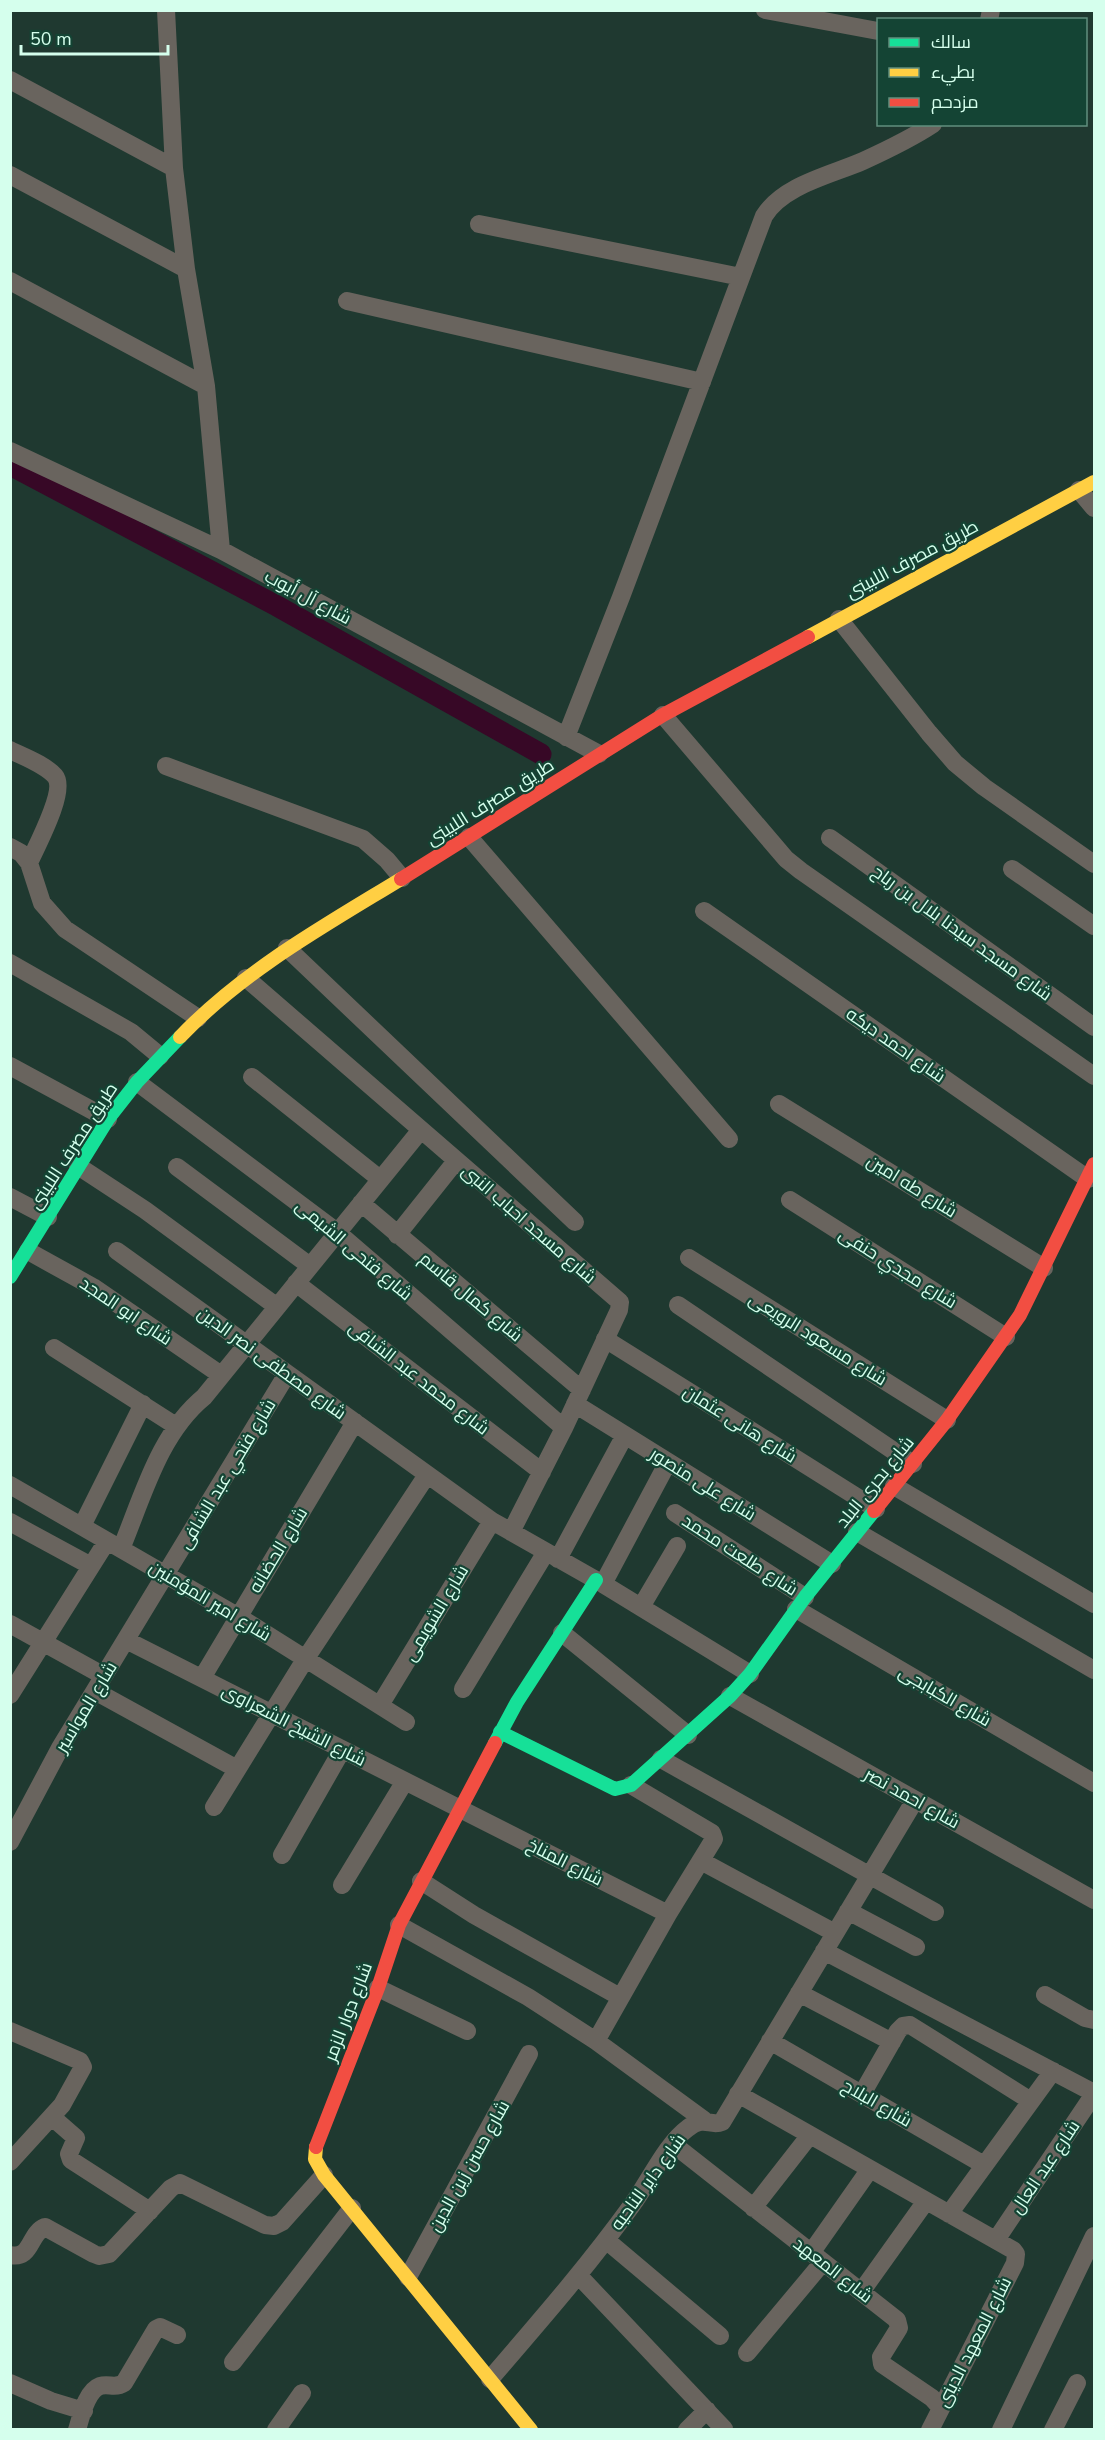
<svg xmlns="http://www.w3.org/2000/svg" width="1105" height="2440" viewBox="0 0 1105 2440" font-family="'Nunito Sans',Cairo,sans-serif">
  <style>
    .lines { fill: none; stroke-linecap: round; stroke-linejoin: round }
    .canal { stroke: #370826; stroke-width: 21 }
    .street { stroke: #69645e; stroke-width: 18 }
    .fast { stroke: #16e098; stroke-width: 14 }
    .slow { stroke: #ffcf43; stroke-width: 14 }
    .jam { stroke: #f24e42; stroke-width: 14 }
    .labels { text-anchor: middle; stroke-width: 4.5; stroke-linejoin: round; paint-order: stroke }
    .street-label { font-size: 18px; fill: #d5ffed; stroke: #144434 }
  </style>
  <rect width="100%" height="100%" fill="#1f3930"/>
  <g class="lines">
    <path class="canal" d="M 10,465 L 277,606 L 541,754"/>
    <path class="street" d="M 166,10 L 174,168 L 186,269 L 206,386 L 221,550
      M 765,10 L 878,31
      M 989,20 L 991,10
      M 10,80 L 174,168
      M 10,175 L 186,269
      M 479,224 L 741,277
      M 10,281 L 206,386
      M 347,301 L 702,382
      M 10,451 L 221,550 L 599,754
      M 1079,490 L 1094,508
      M 839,619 L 929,733 L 955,763 L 984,787 L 1094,864
      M 663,715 L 786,859 L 801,871 L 1094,1076
      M 566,737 L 621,597 L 764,216 C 783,185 831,175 863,161 C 887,150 912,138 933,124
      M 10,750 C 24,757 44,764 55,776 C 67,790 36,847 29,863
      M 166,766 L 363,839 L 387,860 L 402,878
      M 469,837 L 729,1139
      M 830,838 L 1094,1027
      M 10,847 L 21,853 L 29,863 L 42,903 L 65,929 L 198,1018
      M 1012,869 L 1094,926
      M 704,911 L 1088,1179
      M 287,948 L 575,1222
      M 10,963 L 131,1032 L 160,1056
      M 246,978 L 620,1302 L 619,1310 L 564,1428 L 511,1532
      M 10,1066 L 108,1119
      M 252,1077 L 380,1179
      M 137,1082 L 337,1232 L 564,1428
      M 779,1104 L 1044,1268
      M 78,1166 L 145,1210 L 276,1306
      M 177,1167 L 310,1266
      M 10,1197 L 48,1217
      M 790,1200 L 1006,1337
      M 361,1203 L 582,1390
      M 397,1235 L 456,1161
      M 28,1251 L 93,1287 L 221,1375
      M 117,1251 L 492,1521 L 603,1584 L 750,1674
      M 689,1258 L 947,1420
      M 296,1283 L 542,1472
      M 678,1305 L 913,1464
      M 605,1339 L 876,1509
      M 54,1348 L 176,1426
      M 575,1404 L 832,1564
      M 10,1485 L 239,1617 L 406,1722
      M 894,1486 L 1094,1604
      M 675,1513 L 805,1597
      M 10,1522 L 91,1566
      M 82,1526 L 143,1404
      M 857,1532 L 1094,1670
      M 121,1549 C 143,1496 159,1434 204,1397 L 420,1131
      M 558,1559 L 625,1435
      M 603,1584 L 668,1462
      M 641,1607 L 677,1546
      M 796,1609 L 1094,1783
      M 10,1624 L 104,1676
      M 562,1633 L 688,1735
      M 126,1640 L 668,1914
      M 202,1678 L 355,1422
      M 463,1689 L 546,1552
      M 95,1691 L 237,1769
      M 10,1695 L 107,1541
      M 730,1696 L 1094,1900
      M 380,1705 L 492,1521
      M 661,1759 L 935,1912
      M 214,1807 L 306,1658 L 427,1475
      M 10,1842 L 60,1748 L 287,1374
      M 282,1855 L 342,1750
      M 701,1861 L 835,1933
      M 421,1881 L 474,1915 L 620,1997
      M 342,1885 L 405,1781
      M 848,1911 L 916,1947
      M 399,1925 L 528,1997 L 596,2041 L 704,2120
      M 824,1951 L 1094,2093
      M 378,1988 L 467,2031
      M 799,1993 L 892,2042
      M 1045,1995 L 1085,2018 L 1094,2020
      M 10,2031 L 80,2061 L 83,2067 L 62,2105 L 10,2162
      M 596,2041 L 668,1914 L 714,1839 L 712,1833 L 631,1785
      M 770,2041 L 984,2165
      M 738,2094 L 1013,2250 L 1016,2254 L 1015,2263 L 930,2430
      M 862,2094 L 898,2031 L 903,2026 L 910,2025 L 1031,2101
      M 52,2117 L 76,2138 L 69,2154 L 71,2160 L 150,2211
      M 673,2144 L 897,2320 L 899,2328 L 881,2357 L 882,2364 L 932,2398 L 940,2407
      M 753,2208 L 810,2135
      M 949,2214 L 1053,2071
      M 606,2240 L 720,2336
      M 996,2240 L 1094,2094
      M 811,2253 L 870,2169
      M 10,2255 C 32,2260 29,2233 45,2227 L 94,2254 L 99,2256 L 109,2254 L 171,2188 L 180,2183 L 265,2225 L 274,2226 L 282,2222 L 324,2175
      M 579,2276 L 724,2429
      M 408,2277 L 529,2054
      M 861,2292 L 926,2201
      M 747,2353 L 823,2262
      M 233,2362 L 352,2208
      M 490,2379 C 539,2322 588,2266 632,2205 C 649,2182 666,2144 688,2128 C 705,2115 710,2127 722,2122 L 915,1800
      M 10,2383 L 51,2401 L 84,2411
      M 77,2430 C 81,2417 86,2391 100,2386 C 109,2383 115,2389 124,2383 L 156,2329 L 160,2327 L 177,2335
      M 276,2430 L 302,2393
      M 687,2430 L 707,2410
      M 1001,2430 L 1094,2236
      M 1053,2430 L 1077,2383"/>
    <path class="fast" d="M 10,1277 L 108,1119 L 137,1082 L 180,1037
      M 500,1732 L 615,1789 L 631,1785 L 730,1696 L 750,1674 L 805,1597 L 874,1511
      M 495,1743 L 517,1702 L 596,1580"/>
    <path class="slow" d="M 808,637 L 1094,482
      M 180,1037 C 243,971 324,926 401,879
      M 316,2147 L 315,2159 L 324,2175 L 531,2430"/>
    <path class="jam" d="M 401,879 L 663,715 L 808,637
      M 874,1511 L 947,1420 L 1020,1315 L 1094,1164
      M 316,2147 L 378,1988 L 399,1925 L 495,1743"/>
  </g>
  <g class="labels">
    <g class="street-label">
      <text transform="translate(912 559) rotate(-28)" y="6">طريق مصرف اللبينى</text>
      <text transform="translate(308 597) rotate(28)" y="6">شارع آل أيوب</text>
      <text transform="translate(490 802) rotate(-32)" y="6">طريق مصرف اللبينى</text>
      <text transform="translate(962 933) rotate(36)" y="6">شارع مسجد سيدنا بلال بن رباح</text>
      <text transform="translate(896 1045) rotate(35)" y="6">شارع احمد ديكه</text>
      <text transform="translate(73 1146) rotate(-57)" y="6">طريق مصرف اللبينى</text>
      <text transform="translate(912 1186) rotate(32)" y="6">شارع طه امين</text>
      <text transform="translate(529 1224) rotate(41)" y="6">شارع مسجد احباب النبى</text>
      <text transform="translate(354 1250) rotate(40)" y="6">شارع فتحى الشيمى</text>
      <text transform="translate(898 1268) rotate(32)" y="6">شارع مجدي حنفى</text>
      <text transform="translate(471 1297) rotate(40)" y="6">شارع كمال قاسم</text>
      <text transform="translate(126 1311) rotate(34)" y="6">شارع ابو المجد</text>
      <text transform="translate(818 1339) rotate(32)" y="6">شارع مسعود الرويعى</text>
      <text transform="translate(272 1363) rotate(36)" y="6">شارع مصطفى نصر الدين</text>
      <text transform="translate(419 1378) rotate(38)" y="6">شارع محمد عبد الشافى</text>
      <text transform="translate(740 1424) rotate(32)" y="6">شارع هانى عثمان</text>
      <text transform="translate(227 1474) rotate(-59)" y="6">شارع فتحي عبد الشافى</text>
      <text transform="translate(875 1482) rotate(-51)" y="6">شارع بحرى البلد</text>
      <text transform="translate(703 1484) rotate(32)" y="6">شارع على منصور</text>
      <text transform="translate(278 1550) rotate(-59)" y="6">شارع الحضانه</text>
      <text transform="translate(740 1555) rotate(33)" y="6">شارع طلعت محمد</text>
      <text transform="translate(210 1601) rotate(31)" y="6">شارع امير المؤمنين</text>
      <text transform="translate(436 1613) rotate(-59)" y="6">شارع الشويمى</text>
      <text transform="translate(945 1696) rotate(30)" y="6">شارع الكبابجى</text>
      <text transform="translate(86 1707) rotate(-59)" y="6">شارع المواسير</text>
      <text transform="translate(294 1725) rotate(27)" y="6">شارع الشيخ الشعراوى</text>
      <text transform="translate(912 1798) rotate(29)" y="6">شارع احمد نصر</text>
      <text transform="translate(565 1862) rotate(27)" y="6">شارع المناخ</text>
      <text transform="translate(348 2012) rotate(-69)" y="6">شارع دوار الزمر</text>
      <text transform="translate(877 2103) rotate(30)" y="6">شارع البلاح</text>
      <text transform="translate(469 2166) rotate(-61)" y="6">شارع حسن زين الدين</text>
      <text transform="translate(1045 2167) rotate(-56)" y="6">شارع عبد العال</text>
      <text transform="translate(648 2182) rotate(-54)" y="6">شارع داير الناحيه</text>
      <text transform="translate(833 2270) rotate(38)" y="6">شارع المعهد</text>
      <text transform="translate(974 2342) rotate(-63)" y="6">شارع المعهد الدينى</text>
    </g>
  </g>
  <rect width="1105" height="2440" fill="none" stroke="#d5ffed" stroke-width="24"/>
  <rect x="877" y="18" width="210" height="108" fill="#144434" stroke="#618f7e" stroke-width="1.5"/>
  <rect x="889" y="38" width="30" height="9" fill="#16e098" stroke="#618f7e" stroke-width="1.5"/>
  <text x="931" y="48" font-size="18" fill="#d5ffed">سالك</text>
  <rect x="889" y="68" width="30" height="9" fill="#ffcf43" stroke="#618f7e" stroke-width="1.5"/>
  <text x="931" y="78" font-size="18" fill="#d5ffed">بطيء</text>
  <rect x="889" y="98" width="30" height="9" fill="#f24e42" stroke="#618f7e" stroke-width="1.5"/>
  <text x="931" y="108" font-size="18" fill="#d5ffed">مزدحم</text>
  <path d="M21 45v9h147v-9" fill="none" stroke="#d5ffed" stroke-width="3"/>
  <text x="30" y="45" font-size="18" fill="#d5ffed" stroke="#144434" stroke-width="4.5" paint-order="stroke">50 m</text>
</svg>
